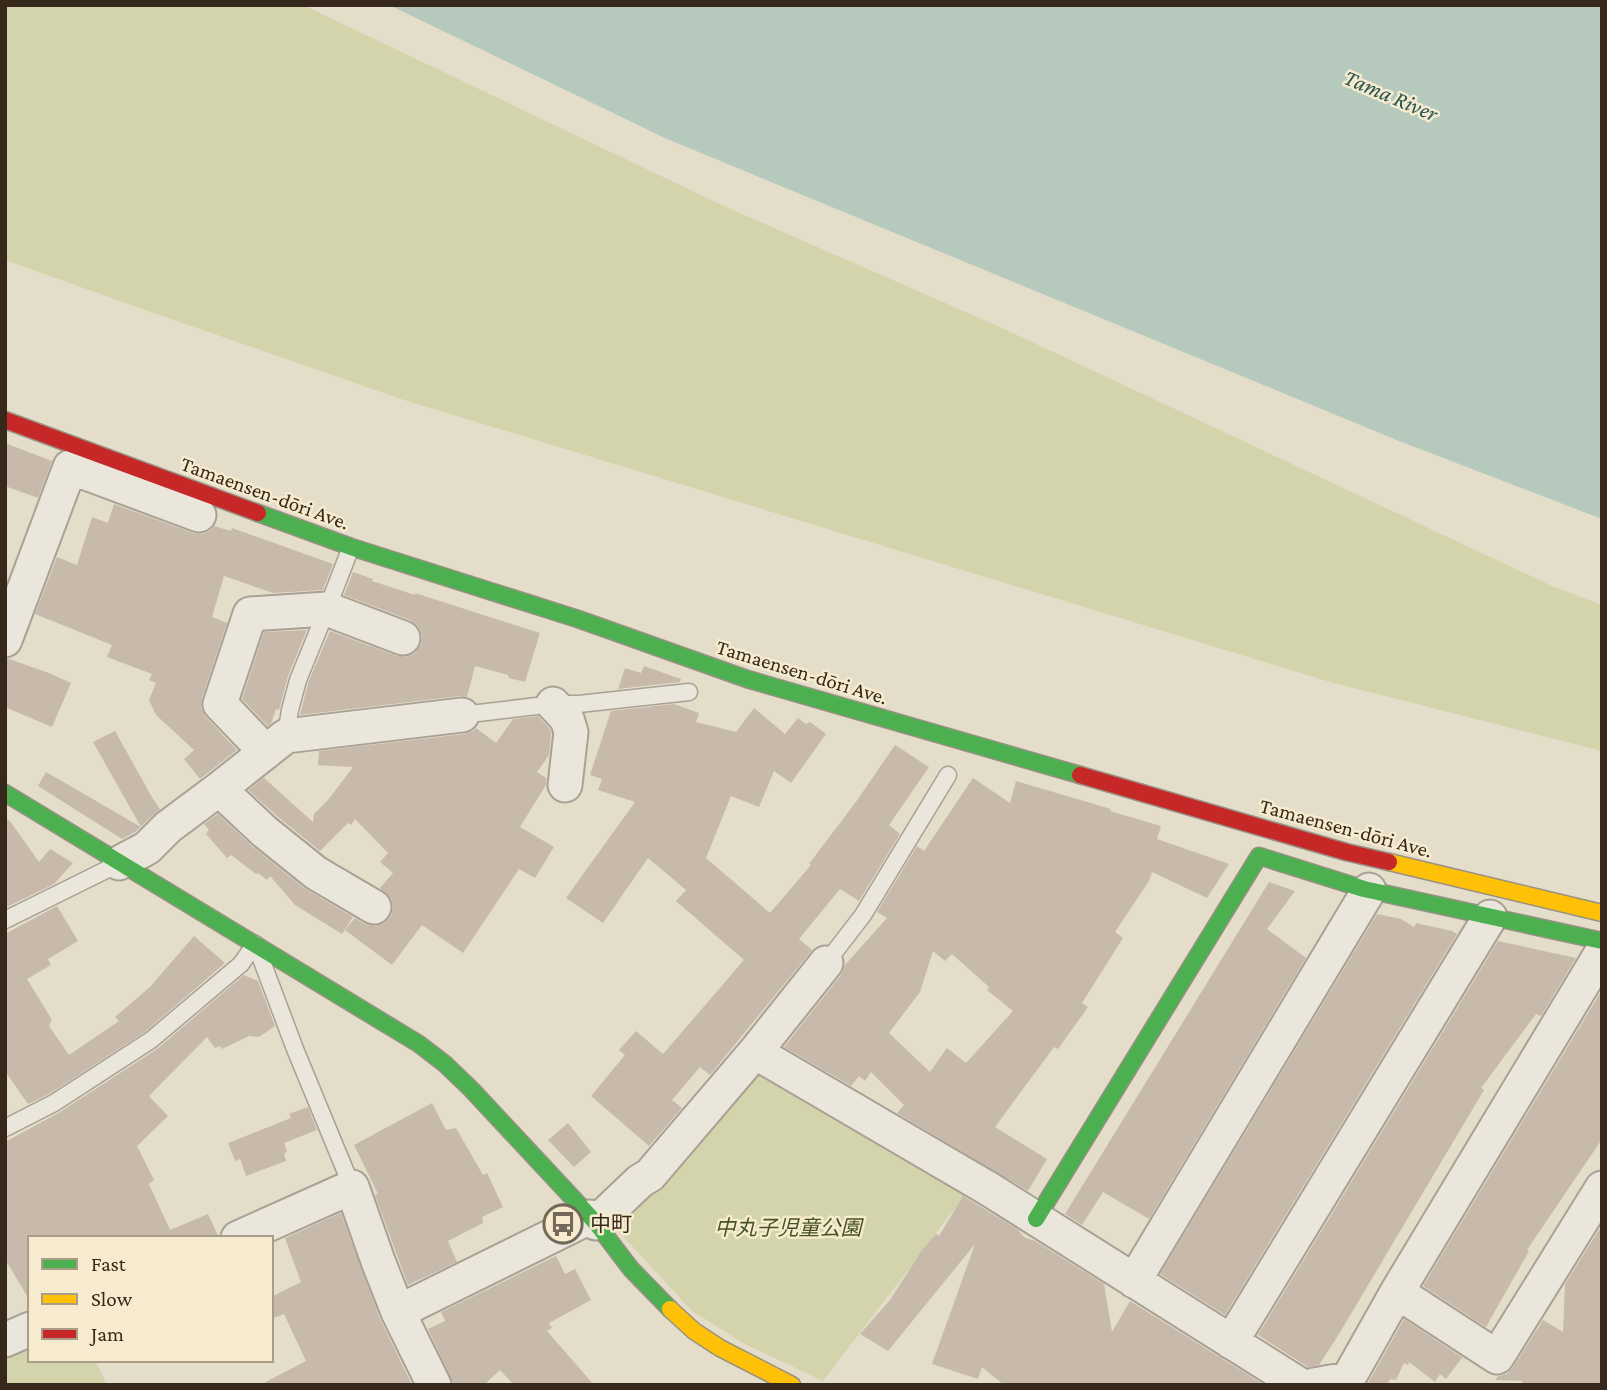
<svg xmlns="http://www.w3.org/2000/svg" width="1607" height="1390" viewBox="0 0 1607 1390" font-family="'Crimson Pro','Noto Sans JP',serif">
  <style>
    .green { fill: #d3d4ac }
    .water { fill: #b6c9bd }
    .building { fill: #c7baab; fill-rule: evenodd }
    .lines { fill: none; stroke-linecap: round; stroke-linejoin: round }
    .lane-casing { stroke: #a8a194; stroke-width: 19 }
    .street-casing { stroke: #a8a194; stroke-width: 37 }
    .fast-casing { stroke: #989183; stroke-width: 19 }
    .slow-casing { stroke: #989183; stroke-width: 19 }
    .jam-casing { stroke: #989183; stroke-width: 19 }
    .lane { stroke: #ebe6dc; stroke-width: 16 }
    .street { stroke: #ebe6dc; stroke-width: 33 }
    .fast { stroke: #4caf50; stroke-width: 16 }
    .slow { stroke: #ffc107; stroke-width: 16 }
    .jam { stroke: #c62828; stroke-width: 16 }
    .labels { text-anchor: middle; stroke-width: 5; stroke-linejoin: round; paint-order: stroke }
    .street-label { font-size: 21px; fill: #36291c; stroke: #f6ebce }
    .poi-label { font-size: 21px; fill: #36291c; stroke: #f6ebce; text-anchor: start }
    .park-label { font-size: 21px; font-style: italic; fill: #465322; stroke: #f6ebce }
    .water-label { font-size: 23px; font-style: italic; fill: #2b5754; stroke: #f6ebce }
  </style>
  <rect width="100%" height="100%" fill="#e4ddca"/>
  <path class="green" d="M 5,5 L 303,5 L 726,207 L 1000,327 L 1552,586 L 1602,605 L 1602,751 L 1330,682 L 401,399 L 148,311 L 5,260 Z
    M 751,1071 L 762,1071 L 966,1194 L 823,1381 L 745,1344 L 692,1311 L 611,1223 Z
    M 30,1341 L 30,1360 L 95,1360 L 107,1385 L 5,1385 L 5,1354 Z"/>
  <path class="water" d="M 389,5 L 1602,5 L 1602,519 L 1399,441 L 667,139 Z"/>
  <path class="building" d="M 5,443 L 52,461 L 38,498 L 5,486 Z
    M 114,504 L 193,533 L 203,534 L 211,530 L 214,526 L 231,531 L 232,528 L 333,564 L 323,590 L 273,593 L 224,576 L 212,617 L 227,623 L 202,698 L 201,708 L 206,717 L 237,750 L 200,779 L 184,759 L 194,750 L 156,715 L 149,700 L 156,683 L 149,680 L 152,674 L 107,657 L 112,645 L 35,614 L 57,557 L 77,565 L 92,517 L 108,523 Z
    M 353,572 L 373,579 L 372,581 L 415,595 L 415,593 L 540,633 L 525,682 L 509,678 L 508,675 L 475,666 L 467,697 L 460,696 L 300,715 L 308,683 L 330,631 L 397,656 L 407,657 L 415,653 L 421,644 L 422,636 L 418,626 L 410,620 L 344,595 Z
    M 307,630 L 288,676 L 279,710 L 276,709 L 271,724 L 268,726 L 242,699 L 264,632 Z
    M 5,659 L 9,659 L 49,673 L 71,683 L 52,727 L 5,707 Z
    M 644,666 L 681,679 L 680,682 L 618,689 L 625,668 L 641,673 Z
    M 674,704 L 699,713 L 696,722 L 736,732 L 754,708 L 785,734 L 798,718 L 806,724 L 810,722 L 826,734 L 791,783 L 774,771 L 759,807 L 731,796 L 706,858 L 770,913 L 811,865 L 809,864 L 858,799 L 895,745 L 929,767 L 889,825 L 900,834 L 859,901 L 840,889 L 799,939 L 812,950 L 710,1075 L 700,1067 L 672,1100 L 682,1108 L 649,1146 L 591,1096 L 625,1055 L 619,1050 L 636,1031 L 663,1054 L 744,960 L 676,901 L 686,890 L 648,858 L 603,923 L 566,898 L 635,802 L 598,790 L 602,779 L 590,775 L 611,711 Z
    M 538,716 L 550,729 L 551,734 L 549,755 L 537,772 L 546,778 L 546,785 L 520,827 L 554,847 L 535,878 L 519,869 L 463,953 L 422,925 L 392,965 L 345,930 L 355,918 L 365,924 L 375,926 L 384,923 L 391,916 L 393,906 L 391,898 L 380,888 L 393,873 L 380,862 L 388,853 L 355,819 L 351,825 L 348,823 L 320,851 L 278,817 L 248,790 L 264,778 L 313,822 L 314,814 L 328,800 L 353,767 L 318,765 L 319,751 L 464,734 L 473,731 L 476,728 L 496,743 L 513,719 Z
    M 115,731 L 153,799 L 160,809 L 135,832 L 122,839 L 38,786 L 46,772 L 141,827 L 93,742 Z
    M 973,778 L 1010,803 L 1016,781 L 1111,809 L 1110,811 L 1161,826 L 1157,839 L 1229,864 L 1207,898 L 1152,872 L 1149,881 L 1115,932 L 1123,938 L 1082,1003 L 1088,1007 L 1058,1049 L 1054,1047 L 995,1127 L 1047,1159 L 1028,1191 L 897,1113 L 904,1105 L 871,1072 L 865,1081 L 859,1076 L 851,1086 L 784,1047 L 841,975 L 845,965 L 887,918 L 877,912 L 917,846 L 924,851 ZM 933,951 L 945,961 L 952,954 L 989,987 L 987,990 L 1013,1011 L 966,1063 L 947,1048 L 930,1072 L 889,1033 L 920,992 Z
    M 218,814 L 253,847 L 304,888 L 353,917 L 342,934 L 295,905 L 270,876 L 267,880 L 258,873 L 256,874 L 231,855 L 227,858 L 206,834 L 209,830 L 204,824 Z
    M 5,818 L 10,821 L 39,862 L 50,849 L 73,863 L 54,884 L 5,908 Z
    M 1269,882 L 1295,891 L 1267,929 L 1306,958 L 1149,1219 L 1103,1192 L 1082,1225 L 1065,1214 Z
    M 57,906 L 78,941 L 48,959 L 51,965 L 27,979 L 52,1020 L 49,1026 L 69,1055 L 119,1021 L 115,1017 L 150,987 L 194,936 L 225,963 L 145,1032 L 49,1094 L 28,1104 L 5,1071 L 5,934 Z
    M 1377,914 L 1401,919 L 1414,927 L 1416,923 L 1452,931 L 1457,934 L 1225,1315 L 1160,1274 Z
    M 1498,941 L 1576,958 L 1541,1016 L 1536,1014 L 1481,1088 L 1484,1090 L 1339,1334 L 1319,1365 L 1308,1367 L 1258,1335 Z
    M 244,975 L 258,981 L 275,1026 L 259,1037 L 249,1036 L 222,1049 L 220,1046 L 215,1048 L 207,1037 L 149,1096 L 168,1116 L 137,1146 L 154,1180 L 149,1184 L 170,1230 L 208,1214 L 219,1238 L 30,1238 L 30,1301 L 5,1259 L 5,1142 L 60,1112 L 157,1049 Z
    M 1602,990 L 1602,1139 L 1527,1250 L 1529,1251 L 1486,1327 L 1423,1286 Z
    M 432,1103 L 446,1130 L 456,1128 L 483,1175 L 487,1173 L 503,1207 L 482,1217 L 483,1223 L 448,1241 L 457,1262 L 408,1285 L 375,1195 L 378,1194 L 354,1145 Z
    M 308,1107 L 317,1130 L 284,1143 L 287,1151 L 284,1154 L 286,1161 L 246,1176 L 240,1159 L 235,1161 L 228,1143 L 291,1118 L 289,1114 Z
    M 568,1123 L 591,1152 L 574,1167 L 548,1140 Z
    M 963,1196 L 1017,1229 L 1024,1237 L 1035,1241 L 1104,1284 L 1112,1332 L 1130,1301 L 1264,1385 L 1004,1385 L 982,1367 L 978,1379 L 932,1364 L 975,1244 L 888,1351 L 860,1334 L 890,1300 L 922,1250 L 936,1234 L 939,1236 Z
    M 341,1213 L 380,1319 L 412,1385 L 260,1385 L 306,1361 L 284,1314 L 271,1319 L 271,1297 L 301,1282 L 285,1238 Z
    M 1602,1225 L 1602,1385 L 1522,1385 L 1522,1381 L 1495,1380 L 1498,1376 L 1507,1374 L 1513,1367 L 1543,1320 L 1563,1332 L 1565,1284 Z
    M 556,1256 L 565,1274 L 575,1269 L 591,1300 L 549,1323 L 552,1328 L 547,1331 L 594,1385 L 514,1385 L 500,1370 L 484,1385 L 454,1385 L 428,1329 L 445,1321 L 441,1312 Z
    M 1404,1319 L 1466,1360 L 1462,1358 L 1446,1379 L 1440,1374 L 1435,1382 L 1409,1362 L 1408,1365 L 1404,1363 L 1396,1380 L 1390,1379 L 1387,1385 L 1367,1385 Z"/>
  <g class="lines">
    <g class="lane-casing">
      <path id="lane" d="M 462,715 L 553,704 L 579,704 L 689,692
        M 286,736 L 290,710 L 298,680 L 327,609 L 351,547
        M 5,920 L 116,865
        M 260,956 L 295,1049 L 352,1187
        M 826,963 L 863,915 L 948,775
        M 5,1128 L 54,1103 L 151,1040 L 241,964 L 255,944"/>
    </g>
    <g class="street-casing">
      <path id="street" d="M 5,640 L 70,467 L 199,515
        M 553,704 L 567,719 L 571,732 L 565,785
        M 266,752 L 220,704 L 250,614 L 327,609 L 403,638
        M 119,863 L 147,848 L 168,827 L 219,789
        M 374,907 L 316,873 L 265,832 L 219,789 L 286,736 L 462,715
        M 755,1052 L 989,1189 L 1300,1385
        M 596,1223 L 640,1181 L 650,1175 L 755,1052 L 826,963
        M 238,1238 L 352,1187 L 378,1261 L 398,1312 L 434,1385
        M 1134,1281 L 1369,890
        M 1397,1292 L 1497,1357 L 1602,1188
        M 398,1312 L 590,1217
        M 5,1340 L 30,1329
        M 1231,1342 L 1490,917
        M 1314,1385 L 1348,1379 L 1397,1292 L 1602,952"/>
    </g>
    <g class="fast-casing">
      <path id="fast" d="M 258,513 L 351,547 L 578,619 L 747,679 L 1080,775
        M 5,793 L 419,1044 L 445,1064 L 471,1089 L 596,1223 L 631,1269 L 670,1309
        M 1036,1219 L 1259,856 L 1364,889 L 1602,941"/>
    </g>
    <g class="slow-casing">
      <path id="slow" d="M 1389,862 L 1602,913
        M 670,1309 L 694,1331 L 720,1348 L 792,1385"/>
    </g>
    <g class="jam-casing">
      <path id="jam" d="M 5,420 L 258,513
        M 1080,775 L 1346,852 L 1389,862"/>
    </g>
    <use href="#lane" class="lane"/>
    <use href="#street" class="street"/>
    <use href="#fast" class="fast"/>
    <use href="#slow" class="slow"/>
    <use href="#jam" class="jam"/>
  </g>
  <defs>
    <g id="bus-ring" transform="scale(2.0125)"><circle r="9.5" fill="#f6ebce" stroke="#736859" stroke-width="1.5"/><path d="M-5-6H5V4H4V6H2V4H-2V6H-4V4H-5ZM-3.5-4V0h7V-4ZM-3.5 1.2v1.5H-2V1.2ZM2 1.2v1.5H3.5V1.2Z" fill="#736859"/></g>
  </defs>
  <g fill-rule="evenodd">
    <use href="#bus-ring" x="563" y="1224"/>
  </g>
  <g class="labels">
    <g class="street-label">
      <text transform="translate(265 493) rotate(20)" y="7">Tamaensen-dōri Ave.</text>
      <text transform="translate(802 672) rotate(17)" y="7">Tamaensen-dōri Ave.</text>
      <text transform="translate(1346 828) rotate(15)" y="7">Tamaensen-dōri Ave.</text>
    </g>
    <g class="poi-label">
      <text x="590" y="1231">中町</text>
    </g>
    <g class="park-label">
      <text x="788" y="1235">中丸子児童公園</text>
    </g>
    <g class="water-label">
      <text transform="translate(1391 95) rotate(23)" y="8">Tama River</text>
    </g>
  </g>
  <rect width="1607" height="1390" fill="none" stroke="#36291c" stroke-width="14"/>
  <rect x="28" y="1236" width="245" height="126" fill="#f6ebce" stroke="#a99d87" stroke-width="2"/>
  <rect x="42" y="1259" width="35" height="10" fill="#4caf50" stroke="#a99d87" stroke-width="2"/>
  <text x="91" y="1271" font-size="21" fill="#36291c">Fast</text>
  <rect x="42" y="1294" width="35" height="10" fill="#ffc107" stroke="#a99d87" stroke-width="2"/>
  <text x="91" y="1306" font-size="21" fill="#36291c">Slow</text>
  <rect x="42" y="1329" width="35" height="10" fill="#c62828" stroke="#a99d87" stroke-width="2"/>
  <text x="91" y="1341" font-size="21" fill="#36291c">Jam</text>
</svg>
